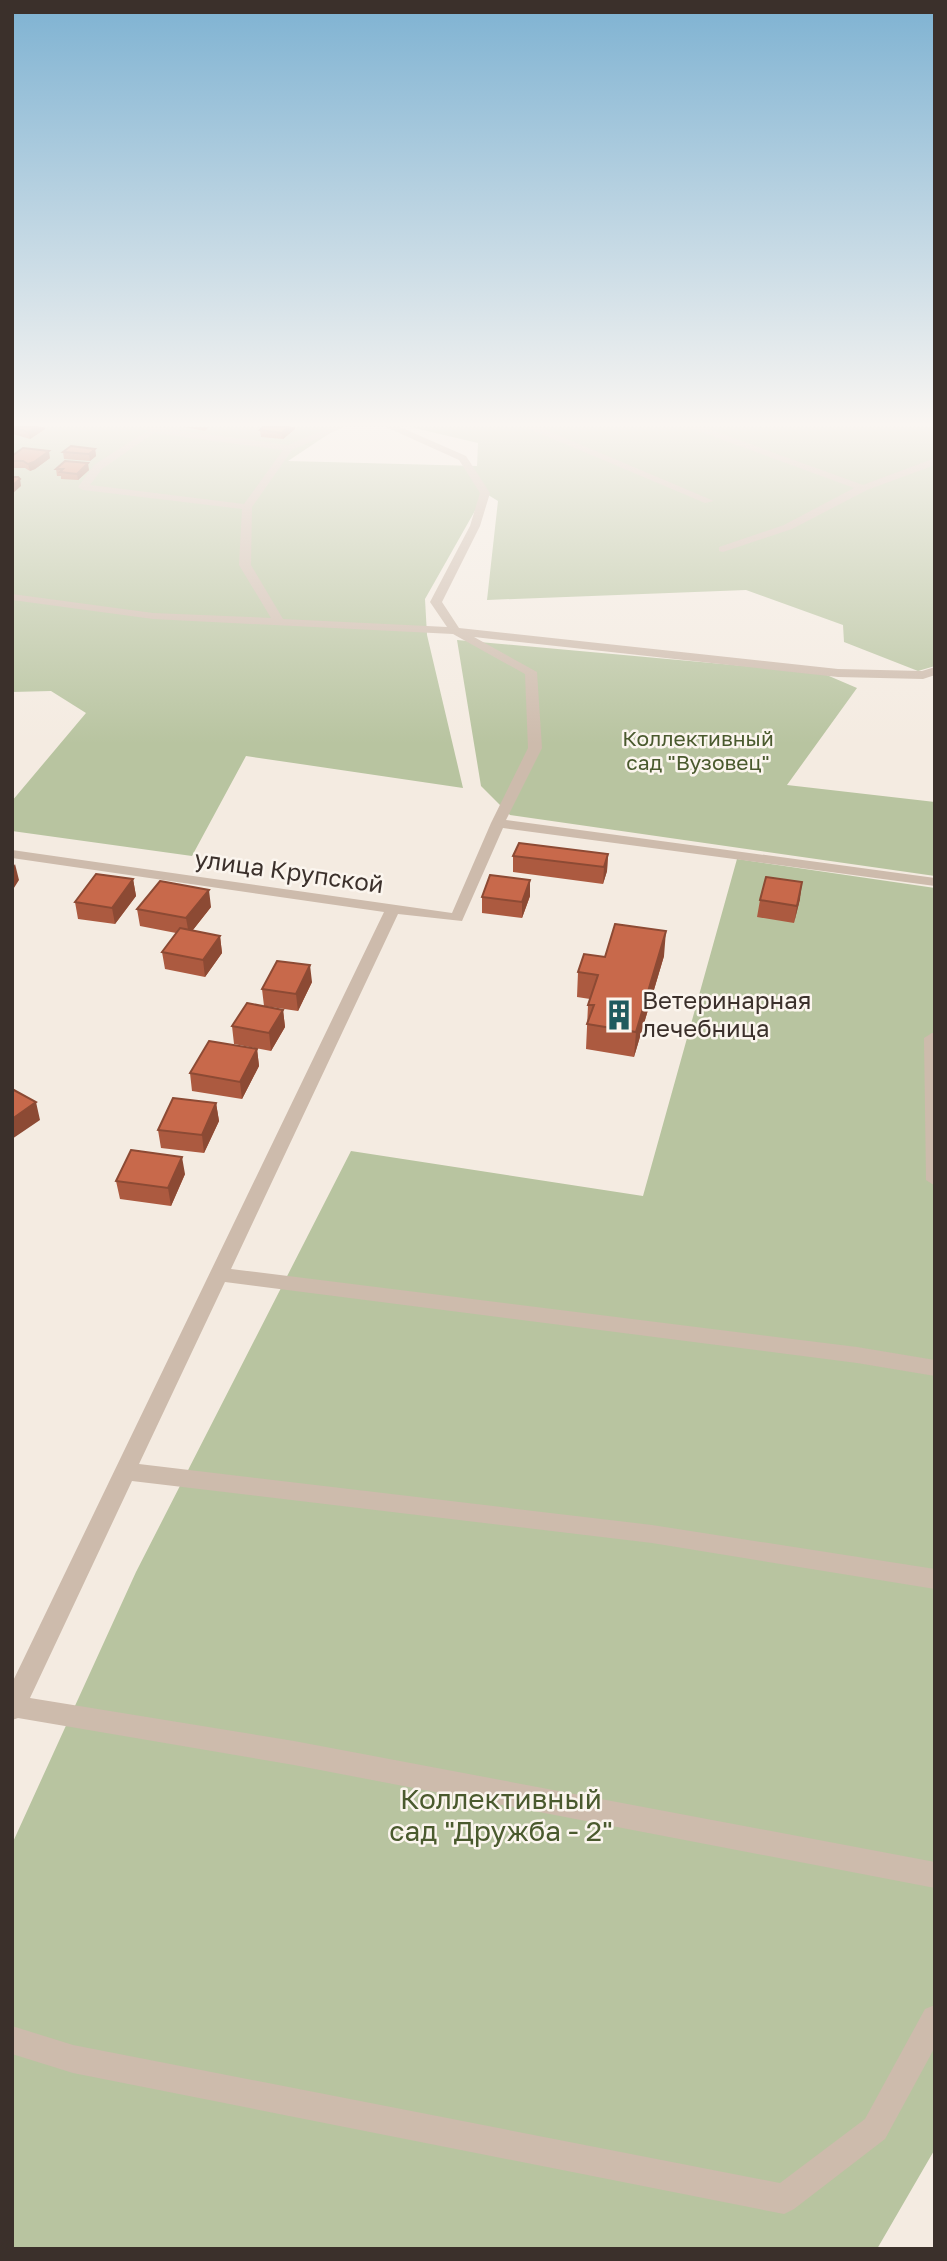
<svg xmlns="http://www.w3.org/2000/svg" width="947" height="2261" viewBox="0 0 947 2261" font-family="'Golos Text',sans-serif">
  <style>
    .green { fill: #b8c4a0 }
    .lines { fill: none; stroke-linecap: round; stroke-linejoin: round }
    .minor { fill: #cdbbac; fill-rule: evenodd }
    .wall { fill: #ac5a40 }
    .shaded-wall { fill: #8c4a34 }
    .building { fill: #c8694b; stroke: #8c4a34; stroke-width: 2 }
    .labels { text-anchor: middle; stroke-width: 5; stroke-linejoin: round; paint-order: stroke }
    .far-park-label { font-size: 21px; fill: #4a5a2e; stroke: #fbf5ee }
    .street-label { font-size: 24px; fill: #3b302b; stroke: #fbf5ee }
    .poi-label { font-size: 24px; fill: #3b302b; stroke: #fbf5ee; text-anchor: start }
    .near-park-label { font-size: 28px; fill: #4a5a2e; stroke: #fbf5ee }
  </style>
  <rect width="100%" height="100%" fill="#f4ebe1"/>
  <path class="green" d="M 12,427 L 339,427 L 288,461 L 477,466 L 478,443 L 410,427 L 935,427 L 935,666 L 918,671 L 844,642 L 843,625 L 746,590 L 487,600 L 498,501 L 485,493 L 425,599 L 427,635 L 463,788 L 246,756 L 192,856 L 12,831 L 12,801 L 86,713 L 51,691 L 12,692 Z
    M 457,640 L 822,673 L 857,688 L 787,785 L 935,802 L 935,876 L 510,815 L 481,786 Z
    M 737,859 L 935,888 L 935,2149 L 877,2249 L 12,2249 L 12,1844 L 136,1572 L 351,1151 L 643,1196 Z"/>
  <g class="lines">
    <path class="minor" d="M 153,427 L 288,445 L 330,427 L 344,427 L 292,450 L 252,507 L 251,565 L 283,619 L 447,627 L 430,602 L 470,526 L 480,493 L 459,460 L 386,427 L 400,427 L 466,456 L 490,493 L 480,526 L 442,602 L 459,628 L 838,669 L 922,671 L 935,667 L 935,675 L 923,679 L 838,677 L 474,637 L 537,672 L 542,748 L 506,820 L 935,878 L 935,886 L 503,828 L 462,921 L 398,914 L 231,1269 L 857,1347 L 935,1360 L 935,1376 L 857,1363 L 225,1282 L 139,1464 L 652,1525 L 935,1569 L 935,1589 L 652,1543 L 132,1481 L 30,1698 L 294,1741 L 935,1862 L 935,1888 L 294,1765 L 18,1718 L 12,1720 L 12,1683 L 384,912 L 12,858 L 12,850 L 452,913 L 491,823 L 528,748 L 525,674 L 453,634 L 153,619 L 12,600 L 12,594 L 153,613 L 271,618 L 239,565 L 242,509 L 83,490 L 78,487 L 94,465 ZM 154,433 L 283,450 L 244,504 L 90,485 L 102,469 Z
      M 525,427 L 539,427 L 714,501 L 705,503 Z
      M 688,427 L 703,427 L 863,485 L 935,458 L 935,465 L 867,490 L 792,529 L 723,552 L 719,551 L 719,547 L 784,525 L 854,488 Z
      M 932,1033 L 935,1033 L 935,1186 L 926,1180 L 924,1038 Z
      M 935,2005 L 935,2047 L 885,2139 L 794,2209 L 784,2214 L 73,2073 L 12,2054 L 12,2026 L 73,2045 L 780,2183 L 865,2119 L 925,2009 Z"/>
  </g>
  <path class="wall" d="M 12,427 L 44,427 L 45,429 L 30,439 L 13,434 Z
    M 184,427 L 209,427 L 205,431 Z
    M 295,429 L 283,439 L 261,437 L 260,430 Z
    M 95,449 L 96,456 L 90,461 L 64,459 L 63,452 Z
    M 12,456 L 50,458 L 35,469 L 30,471 L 25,468 L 12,468 Z
    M 56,469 L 89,470 L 78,480 L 61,479 L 61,476 L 57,476 Z
    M 608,854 L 607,871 L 603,884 L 513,872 L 513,856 Z
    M 133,879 L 136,896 L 115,924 L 78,919 L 75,902 Z
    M 530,896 L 522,918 L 482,913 L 482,897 Z
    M 800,899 L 794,923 L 757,917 L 760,900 Z
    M 211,907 L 192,931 L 220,936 L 222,953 L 205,977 L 165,969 L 162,952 L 176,933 L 140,926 L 137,909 Z
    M 664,956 L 634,1057 L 586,1049 L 588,1005 L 590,999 L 577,997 L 578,972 L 605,957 Z
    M 312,982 L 298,1011 L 264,1006 L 262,989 Z
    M 283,1010 L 285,1027 L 271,1051 L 234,1044 L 232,1026 Z
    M 257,1049 L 259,1066 L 242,1099 L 192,1091 L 190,1073 Z
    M 216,1103 L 219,1121 L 204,1153 L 161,1148 L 158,1130 Z
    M 185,1174 L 171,1206 L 120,1199 L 116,1181 Z"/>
  <path class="shaded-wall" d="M 36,427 L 44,427 L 45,429 L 30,439 L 28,432 Z
    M 288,427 L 295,427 L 295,429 L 283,439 L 282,433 Z
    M 95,449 L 96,456 L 90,461 L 89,454 Z
    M 49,451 L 50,458 L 35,469 L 30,471 L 28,464 Z
    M 88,463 L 89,470 L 78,480 L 77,474 Z
    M 20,479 L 21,486 L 12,494 L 12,486 Z
    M 608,854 L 607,871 L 603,884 L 604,867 Z
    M 15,864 L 19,880 L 12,891 L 12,869 Z
    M 133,879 L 136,896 L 115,924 L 112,908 Z
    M 530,880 L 530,896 L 522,918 L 522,902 Z
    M 802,882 L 800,899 L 794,923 L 797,906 Z
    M 209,890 L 211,907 L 189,935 L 186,918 Z
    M 666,931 L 664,956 L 634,1057 L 636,1032 Z
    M 220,936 L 222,953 L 205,977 L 203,960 Z
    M 310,965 L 312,982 L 298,1011 L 296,994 Z
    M 283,1010 L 285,1027 L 271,1051 L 269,1033 Z
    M 257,1049 L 259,1066 L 242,1099 L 240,1082 Z
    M 36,1102 L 40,1120 L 12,1139 L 12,1119 Z
    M 216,1103 L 219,1121 L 204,1153 L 202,1135 Z
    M 182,1157 L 185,1174 L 171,1206 L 168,1188 Z"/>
  <path class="building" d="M 12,427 L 36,427 L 28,432 Z
    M 263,427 L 288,427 L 282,433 L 260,430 Z
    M 71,446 L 95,449 L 89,454 L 63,452 Z
    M 23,448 L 49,451 L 34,462 L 28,464 L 23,461 L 12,461 L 12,456 Z
    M 65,461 L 88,463 L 77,474 L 60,472 L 63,469 L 56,469 Z
    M 12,477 L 18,477 L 20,479 L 12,486 Z
    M 519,843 L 608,854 L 604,867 L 513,856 Z
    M 96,874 L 133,879 L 112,908 L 75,902 Z
    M 490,875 L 530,880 L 522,902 L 482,897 Z
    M 766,877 L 802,882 L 797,906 L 760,900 Z
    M 160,881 L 209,890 L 186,918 L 137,909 Z
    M 615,924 L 666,931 L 636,1032 L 587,1024 L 594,1005 L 588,1005 L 598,975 L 578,972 L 584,954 L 605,957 Z
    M 180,928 L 220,936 L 203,960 L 162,952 Z
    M 277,961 L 310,965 L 296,994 L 262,989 Z
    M 247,1003 L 283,1010 L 269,1033 L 232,1026 Z
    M 209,1041 L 257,1049 L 240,1082 L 190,1073 Z
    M 12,1089 L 36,1102 L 12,1119 Z
    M 173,1098 L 216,1103 L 202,1135 L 158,1130 Z
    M 131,1150 L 182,1157 L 168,1188 L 116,1181 Z"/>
  <linearGradient id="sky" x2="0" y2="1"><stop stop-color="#7eb2d2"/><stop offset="0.57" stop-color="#faf6f2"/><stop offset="1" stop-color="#faf6f2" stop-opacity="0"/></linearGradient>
  <rect width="947" height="744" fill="url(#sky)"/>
  <defs>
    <g id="building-bare" transform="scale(2.415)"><path d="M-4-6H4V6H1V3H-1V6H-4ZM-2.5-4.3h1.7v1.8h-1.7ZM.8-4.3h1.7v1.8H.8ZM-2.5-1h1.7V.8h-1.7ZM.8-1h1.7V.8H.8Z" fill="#1f5a5e" stroke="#fbf5ee" stroke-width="2.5" paint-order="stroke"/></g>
  </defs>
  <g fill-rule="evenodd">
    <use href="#building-bare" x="619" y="1015"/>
  </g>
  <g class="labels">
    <g class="far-park-label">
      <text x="698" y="746">Коллективный<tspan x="698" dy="24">сад "Вузовец"</tspan></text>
    </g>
    <g class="street-label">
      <text transform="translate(289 872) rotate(8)" y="8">улица Крупской</text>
    </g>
    <g class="poi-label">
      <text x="642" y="1009">Ветеринарная<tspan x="642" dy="28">лечебница</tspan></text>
    </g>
    <g class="near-park-label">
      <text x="501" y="1809">Коллективный<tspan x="501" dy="32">сад "Дружба - 2"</tspan></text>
    </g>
  </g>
  <rect width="947" height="2261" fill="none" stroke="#3b302b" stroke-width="28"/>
</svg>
